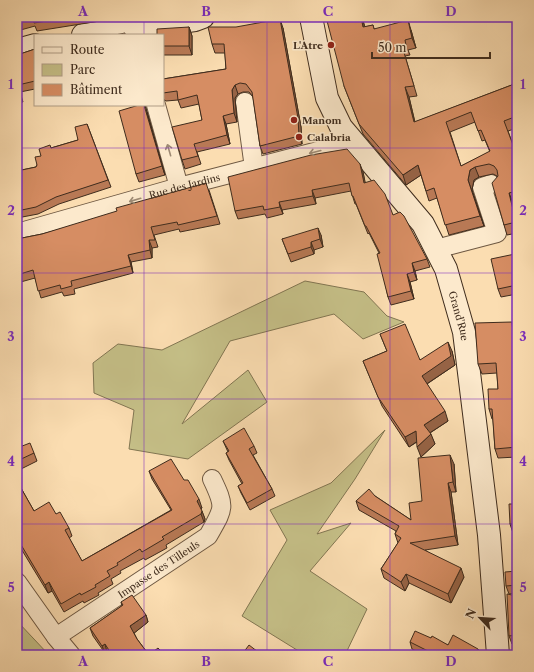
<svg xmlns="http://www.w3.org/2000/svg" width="534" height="672" viewBox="0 0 534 672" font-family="'Libre Caslon Text',serif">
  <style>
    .green { fill: #c5bf87; stroke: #827652 }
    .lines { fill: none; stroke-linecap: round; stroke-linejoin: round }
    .street-casing { stroke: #6e5842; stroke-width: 20 }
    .secondary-casing { stroke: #3f2c1d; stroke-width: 24 }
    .street { stroke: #fce9cc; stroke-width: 18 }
    .secondary { stroke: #fce9cc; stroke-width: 22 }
    .wall { fill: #b87955; stroke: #3f2c1d; fill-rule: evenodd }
    .shaded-wall { fill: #966345; stroke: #3f2c1d }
    .building { fill: #d68d63; stroke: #3f2c1d; fill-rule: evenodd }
    .oneway { stroke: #9e8a74 }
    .grid { fill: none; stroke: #7b2cbf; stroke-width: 1; stroke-opacity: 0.55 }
    .poi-dot { fill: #8f2418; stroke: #fce9cc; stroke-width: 1.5 }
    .labels { text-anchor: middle; stroke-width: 3; stroke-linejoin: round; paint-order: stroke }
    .poi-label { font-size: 10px; font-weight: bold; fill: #3f2c1d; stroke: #fce9cc; text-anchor: start }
    .street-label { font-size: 10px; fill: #3f2c1d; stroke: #fce9cc }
    .neatline { fill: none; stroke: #7b2cbf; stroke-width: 1.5 }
    .grid-label { font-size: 13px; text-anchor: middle; font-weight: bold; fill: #7b2cbf }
  </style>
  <rect width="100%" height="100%" fill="#fbddb1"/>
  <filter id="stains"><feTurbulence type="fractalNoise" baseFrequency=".005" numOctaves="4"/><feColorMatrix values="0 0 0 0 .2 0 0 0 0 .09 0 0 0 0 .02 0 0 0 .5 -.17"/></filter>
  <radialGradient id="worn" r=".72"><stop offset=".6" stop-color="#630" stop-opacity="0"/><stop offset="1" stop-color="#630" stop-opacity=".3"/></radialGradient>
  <path class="green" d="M 305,281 L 364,292 L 387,316 L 404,322 L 363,339 L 334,314 L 230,341 L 182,424 L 248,370 L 267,402 L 188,459 L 129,449 L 134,410 L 94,393 L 93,363 L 118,344 L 162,350 Z
    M 385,430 L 355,479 L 317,534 L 351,523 L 310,571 L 367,609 L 345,655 L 305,655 L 242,616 L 287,540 L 270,510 L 331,483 Z
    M 17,621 L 49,655 L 17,655 Z"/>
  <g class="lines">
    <g class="street-casing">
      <g id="street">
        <path d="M 245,102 L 254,168"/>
        <path d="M 156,105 L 179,187"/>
        <path id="s1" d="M 17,233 L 179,187 L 353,142"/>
        <path d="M 436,249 L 497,233 L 482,187 L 491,184"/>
        <path d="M 17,582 L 56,637 L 71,655"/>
        <path id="s2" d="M 56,637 L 208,536 C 224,508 226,508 212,479"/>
      </g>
    </g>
    <g class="secondary-casing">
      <g id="secondary">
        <path id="s3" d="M 311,17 L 327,98 L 341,127 L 423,224 L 446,269 L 464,332 L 489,535 L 498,655"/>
        <path d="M 83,35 L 195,20 L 203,17"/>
        <path d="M 17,50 L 35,45"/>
      </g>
    </g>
    <use href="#street" class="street"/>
    <use href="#secondary" class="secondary"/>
  </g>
  <path class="wall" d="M 17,17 L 125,17 L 37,31 L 35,26 L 17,31 Z
    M 362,17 L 365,27 L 373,25 L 374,29 L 411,30 L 416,48 L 408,50 L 410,55 L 405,56 L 417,96 L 409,97 L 415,122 L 517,83 L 517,128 L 508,131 L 513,145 L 517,143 L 517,202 L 513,203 L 517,220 L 517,233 L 507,235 L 504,225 L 497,176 L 493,174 L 479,177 L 474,180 L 472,190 L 484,226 L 449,235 L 437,198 L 429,201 L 421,175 L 406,185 L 363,134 L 344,86 ZM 475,122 L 482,141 L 485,140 L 490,152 L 461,166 L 450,132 Z
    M 189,27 L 192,36 L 192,55 L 163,55 L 163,35 Z
    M 283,28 L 301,127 L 302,144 L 263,154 L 260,146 L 253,97 L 249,92 L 243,92 L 238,94 L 235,98 L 237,122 L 226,124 L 230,144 L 197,152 L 201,164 L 185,169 L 182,160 L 202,120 L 199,104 L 181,108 L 178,100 L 166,101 L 163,99 L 163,79 L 226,69 L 225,53 L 215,53 L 212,44 Z
    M 35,49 L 35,89 L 20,92 L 23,102 L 20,102 L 21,108 L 17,110 L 17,55 Z
    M 147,112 L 165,175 L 139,182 L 136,174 Z
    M 87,124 L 111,187 L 59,204 L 38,214 L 17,218 L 17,171 L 36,167 L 41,156 L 51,148 L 78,140 Z
    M 17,160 L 20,167 L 17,169 Z
    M 363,172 L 365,183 L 393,215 L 427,259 L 430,267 L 415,271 L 417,280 L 410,282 L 414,299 L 391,305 L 388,297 L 379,253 L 369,233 L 368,234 L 356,204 L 355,204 L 351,191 L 315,198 L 316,204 L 282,210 L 283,214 L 267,218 L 265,214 L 238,219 L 235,211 Z
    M 209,190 L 220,224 L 180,232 L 179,229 L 154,235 L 158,247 L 152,248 L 152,258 L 131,262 L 133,273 L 74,289 L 75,294 L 64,296 L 62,292 L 41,298 L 35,278 L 17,283 L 17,239 L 42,234 Z
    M 321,235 L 323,247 L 314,250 L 314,254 L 291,262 L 282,239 Z
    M 517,261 L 517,294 L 501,297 L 498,289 Z
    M 512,322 L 515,331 L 516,344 L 517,344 L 517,457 L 498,458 L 495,449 L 493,419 L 492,419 L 489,409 L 498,389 L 497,373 L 482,374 L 478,364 Z
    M 380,334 L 420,360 L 452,351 L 455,365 L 427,384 L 448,421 L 430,433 L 435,444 L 421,457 L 417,442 L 409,447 L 382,406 L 363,361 L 387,351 Z
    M 223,441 L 254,446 L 257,453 L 253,455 L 272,489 L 275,496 L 250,510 L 241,493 L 238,486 L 242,484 L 229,460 L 226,453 L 228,452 Z
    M 17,448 L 34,453 L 37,461 L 17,471 Z
    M 454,464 L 456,492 L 451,492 L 458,545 L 425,550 L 464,577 L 451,603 L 409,583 L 405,591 L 384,578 L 381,569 L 398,543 L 395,534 L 396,531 L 359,510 L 356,501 L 375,496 L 411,520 L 422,501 Z
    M 149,471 L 184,480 L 202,508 L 201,509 L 205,519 L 204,522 L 166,545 L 167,548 L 145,560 L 144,558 L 120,571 L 121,573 L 111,579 L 113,584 L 98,593 L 99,595 L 84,603 L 83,601 L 64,612 L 52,591 L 48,593 L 17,542 L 17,481 L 34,511 L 56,514 L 69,528 L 72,536 L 69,538 L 82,561 L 171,510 L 152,479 Z
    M 517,504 L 517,593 L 509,594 L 506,586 L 517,571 L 516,532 L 513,533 L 510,524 Z
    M 517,596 L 516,644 L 512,644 L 509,636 Z
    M 121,602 L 146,615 L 148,622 L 134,633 L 137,639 L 149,655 L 110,655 L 107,652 L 105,653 L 93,636 L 90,628 L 122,606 Z
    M 431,638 L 448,645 L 481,655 L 424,655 L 412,649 L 410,642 Z"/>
  <path class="shaded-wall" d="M 361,17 L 362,17 L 367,37 L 363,27 Z
    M 280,19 L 283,28 L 301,127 L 302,144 L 299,136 Z
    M 408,20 L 411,30 L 416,48 L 412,38 Z
    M 189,27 L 192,36 L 192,55 L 189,46 Z
    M 235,85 L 238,94 L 235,98 L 237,122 L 234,113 L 232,90 Z
    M 405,87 L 409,97 L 417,132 L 414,122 Z
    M 145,105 L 165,175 L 162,166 Z
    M 223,116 L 226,124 L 230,144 L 227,135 Z
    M 360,164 L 363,172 L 367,191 L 364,183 Z
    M 418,165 L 421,175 L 406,185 L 403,175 Z
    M 475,167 L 479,177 L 474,180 L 472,190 L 484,226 L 468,180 L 470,170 Z
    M 312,190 L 315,198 L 316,204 L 313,196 Z
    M 509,193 L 513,203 L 517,220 L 517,224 Z
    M 279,202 L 282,210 L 283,214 L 280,207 Z
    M 318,228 L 321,235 L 323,247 L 320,239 Z
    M 149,240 L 152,248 L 152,258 L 150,250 Z
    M 311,242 L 314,250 L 314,254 L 311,247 Z
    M 128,255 L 131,262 L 133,273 L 131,266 Z
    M 412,263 L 415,271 L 417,280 L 414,272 Z
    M 407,274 L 410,282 L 414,299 L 411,291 Z
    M 512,322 L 515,331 L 517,353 L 514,344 Z
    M 448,342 L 452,351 L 455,365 L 425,385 L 422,376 Z
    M 515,399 L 517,404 L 517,428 Z
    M 445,411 L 448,421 L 428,434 L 424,425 Z
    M 416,431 L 419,440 L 409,447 L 405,437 Z
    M 431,434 L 435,444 L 421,457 L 417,447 Z
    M 450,455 L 454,464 L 456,492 L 453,482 Z
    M 448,483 L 451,492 L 458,545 L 455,536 Z
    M 199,499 L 202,508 L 200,509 L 197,501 Z
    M 202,511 L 205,519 L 204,522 L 201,514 Z
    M 461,568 L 464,577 L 451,603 L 448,594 Z
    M 406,574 L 409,583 L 405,591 L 401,582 Z
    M 49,582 L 52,591 L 48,593 L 45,585 Z
    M 146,615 L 148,622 L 133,634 L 130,626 Z
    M 105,644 L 107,652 L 105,653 L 102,646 Z
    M 478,649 L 481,655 L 476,655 Z"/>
  <path class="building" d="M 17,17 L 71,17 L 34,23 L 33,17 L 17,22 Z
    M 326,17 L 361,17 L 363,27 L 373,25 L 374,29 L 408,20 L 412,38 L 405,40 L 406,45 L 402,46 L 414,86 L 405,87 L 414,122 L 517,83 L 517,116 L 504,121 L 513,145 L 517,143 L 517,191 L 509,193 L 516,222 L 504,225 L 492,183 L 498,176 L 497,170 L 494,166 L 489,164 L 475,167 L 470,170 L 468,180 L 480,216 L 445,225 L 434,188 L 426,191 L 418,165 L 403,175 L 359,124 L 344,86 ZM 471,112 L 478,131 L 481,130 L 490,151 L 461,166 L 446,122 Z
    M 280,19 L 298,118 L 299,136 L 260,146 L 252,92 L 246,84 L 240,83 L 235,85 L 232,90 L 234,113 L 223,116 L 227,135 L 194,144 L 198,156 L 182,160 L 172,127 L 202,120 L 197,95 L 178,100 L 177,91 L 163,93 L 163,79 L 226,69 L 224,44 L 212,44 L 208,27 L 236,27 Z
    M 189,27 L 189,46 L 163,46 L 163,35 L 157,35 L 157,29 Z
    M 125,33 L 125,35 L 115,35 Z
    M 35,49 L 35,81 L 18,85 L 20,94 L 17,95 L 19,101 L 17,102 L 17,55 Z
    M 139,105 L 144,105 L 162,166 L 136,174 L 119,111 Z
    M 87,124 L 108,180 L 56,197 L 36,207 L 17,211 L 17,171 L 36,167 L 37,165 L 35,157 L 41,156 L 39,149 L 50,145 L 51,148 L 78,140 L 75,127 Z
    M 347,149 L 360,164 L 364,183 L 374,180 L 385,194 L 393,215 L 400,212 L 404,216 L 427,259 L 412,263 L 414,272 L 407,274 L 411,291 L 388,297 L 377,254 L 380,253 L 366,226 L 365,226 L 353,196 L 352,196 L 349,183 L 312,190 L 313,196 L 279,202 L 280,207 L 264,210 L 263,206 L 235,211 L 228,177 L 311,155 Z
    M 206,183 L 217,216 L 178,225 L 177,222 L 151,227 L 155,240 L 149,240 L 150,250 L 128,255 L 131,266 L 71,281 L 72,286 L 61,289 L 60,285 L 38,291 L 33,270 L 17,275 L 17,239 L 42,234 L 117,211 L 116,208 Z
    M 318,228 L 320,239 L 311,242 L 311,247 L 288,254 L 282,239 Z
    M 515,254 L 517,262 L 517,285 L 498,289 L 491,259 Z
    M 512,322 L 514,344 L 517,344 L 517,399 L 515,399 L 517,428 L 517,447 L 495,449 L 492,409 L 489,409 L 488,389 L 498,389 L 496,363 L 478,364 L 475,323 Z
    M 405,324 L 420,360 L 448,342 L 451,356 L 422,376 L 445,411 L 424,425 L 431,434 L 417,447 L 416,431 L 405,437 L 378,397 L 363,361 L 387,351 L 380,334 Z
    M 244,428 L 254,446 L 249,449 L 272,489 L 247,503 L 238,486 L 243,483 L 226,453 L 229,451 L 223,441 Z
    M 30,443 L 34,453 L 17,461 L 17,448 Z
    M 450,455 L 453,482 L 448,483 L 455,536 L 410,543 L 461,568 L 448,594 L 406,574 L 401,582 L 381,569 L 401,538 L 395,534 L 399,526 L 356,501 L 369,489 L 375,496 L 411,520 L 409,503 L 422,501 L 418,458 Z
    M 171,459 L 184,480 L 188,480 L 199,499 L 197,501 L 202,511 L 201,514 L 162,537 L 164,539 L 142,552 L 140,549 L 117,563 L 118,565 L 107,571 L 110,576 L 95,585 L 96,587 L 81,595 L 80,593 L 61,604 L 49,582 L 45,585 L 17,538 L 17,481 L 34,511 L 49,502 L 56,514 L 60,512 L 69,528 L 65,530 L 82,561 L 172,510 L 149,471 Z
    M 516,461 L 517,461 L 517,483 Z
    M 509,504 L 517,504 L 517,585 L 506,586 L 505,572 L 517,571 L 516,524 L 510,524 Z
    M 507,594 L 517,596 L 517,653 L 516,635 L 509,636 Z
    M 132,595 L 146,615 L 130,626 L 137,639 L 149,655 L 112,655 L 105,644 L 102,646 L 90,628 L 123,605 L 121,602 Z
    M 415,631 L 431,638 L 432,636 L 448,645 L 453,635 L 478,649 L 476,655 L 434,655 L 434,654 L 410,642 Z
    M 249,645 L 262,655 L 245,655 L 243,653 Z
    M 158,648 L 165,655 L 149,655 Z"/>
  <defs><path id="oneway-shaft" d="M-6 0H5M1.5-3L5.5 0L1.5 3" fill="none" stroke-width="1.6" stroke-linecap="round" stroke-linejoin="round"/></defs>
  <g class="oneway">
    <use href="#oneway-shaft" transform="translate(169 150) rotate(-106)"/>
    <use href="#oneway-shaft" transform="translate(315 152) rotate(166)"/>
    <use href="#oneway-shaft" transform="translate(135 200) rotate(164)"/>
  </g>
  <path class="grid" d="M 144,17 L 144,35M 267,17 L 267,655M 390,17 L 390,655M 144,105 L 144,655M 17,148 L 517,148M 17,273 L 517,273M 17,399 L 517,399M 17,524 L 517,524"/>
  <g class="poi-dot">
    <circle cx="331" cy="45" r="4"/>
    <circle cx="294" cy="120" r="4"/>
    <circle cx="299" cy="137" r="4"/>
  </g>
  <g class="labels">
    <g class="poi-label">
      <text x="323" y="49" text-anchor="end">L'Atre</text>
      <text x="302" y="124">Manom</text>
      <text x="307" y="141">Calabria</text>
    </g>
    <g class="street-label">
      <text dy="4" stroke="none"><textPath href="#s1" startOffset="174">Rue des Jardins</textPath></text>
      <text dy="4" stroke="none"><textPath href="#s3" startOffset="341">Grand'Rue</textPath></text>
      <text dy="4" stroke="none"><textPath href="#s2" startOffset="123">Impasse des Tilleuls</textPath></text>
    </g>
  </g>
  <rect width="534" height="672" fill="none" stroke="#fbddb1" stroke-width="44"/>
  <rect x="34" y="34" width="130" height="72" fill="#fce9cc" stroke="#b09d86"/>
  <rect x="42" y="47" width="20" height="6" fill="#fce9cc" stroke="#b09d86"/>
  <text x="70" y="54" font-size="12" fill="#3f2c1d">Route</text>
  <rect x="42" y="64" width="20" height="12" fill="#c5bf87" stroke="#b09d86"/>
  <text x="70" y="74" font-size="12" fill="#3f2c1d">Parc</text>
  <rect x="42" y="84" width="20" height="12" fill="#d68d63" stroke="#b09d86"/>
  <text x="70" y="94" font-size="12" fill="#3f2c1d">Bâtiment</text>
  <g transform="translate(480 618) rotate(295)" stroke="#fce9cc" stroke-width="3" paint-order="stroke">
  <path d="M0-3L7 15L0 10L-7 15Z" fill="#3f2c1d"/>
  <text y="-6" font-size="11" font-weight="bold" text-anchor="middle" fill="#3f2c1d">N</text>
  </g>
  <path d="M372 52v6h118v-6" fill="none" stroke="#3f2c1d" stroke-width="2"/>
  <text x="378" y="52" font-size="12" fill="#3f2c1d" stroke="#fce9cc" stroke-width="3" paint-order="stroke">50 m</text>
  <rect x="22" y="22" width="490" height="628" class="neatline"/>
  <g class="grid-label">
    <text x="83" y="16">A</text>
    <text x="206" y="16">B</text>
    <text x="328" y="16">C</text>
    <text x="451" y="16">D</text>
    <text x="11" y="89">1</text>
    <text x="523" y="89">1</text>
    <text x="11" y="215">2</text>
    <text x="523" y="215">2</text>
    <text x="11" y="341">3</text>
    <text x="523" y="341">3</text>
    <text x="11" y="466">4</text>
    <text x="523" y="466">4</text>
    <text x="11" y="592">5</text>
    <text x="523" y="592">5</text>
    <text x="83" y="666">A</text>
    <text x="206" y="666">B</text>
    <text x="328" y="666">C</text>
    <text x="451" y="666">D</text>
  </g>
  <rect width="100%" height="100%" filter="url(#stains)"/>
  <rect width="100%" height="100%" fill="url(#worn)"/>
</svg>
